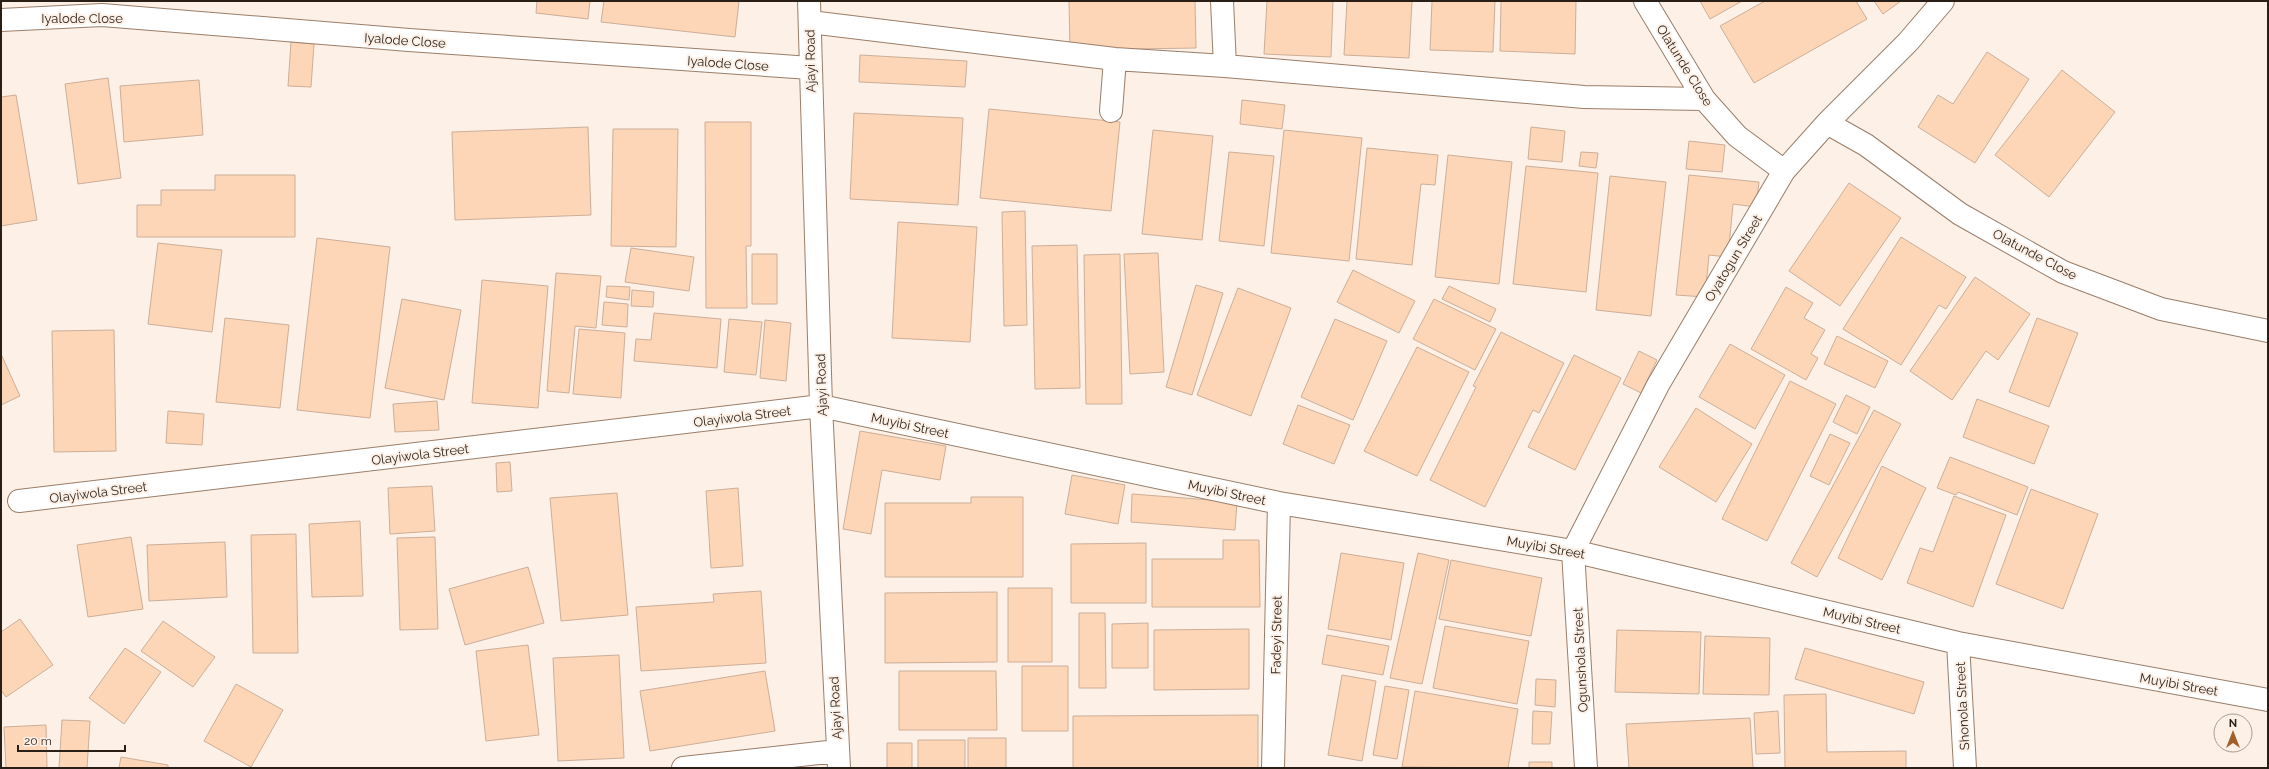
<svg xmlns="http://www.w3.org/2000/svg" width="2269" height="769" viewBox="0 0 2269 769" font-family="Raleway,sans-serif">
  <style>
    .building { fill: #fdd5b7; stroke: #ccaf99 }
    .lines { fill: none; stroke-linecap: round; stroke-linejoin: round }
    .minor-casing { stroke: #9a7e69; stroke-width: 24 }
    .minor { stroke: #fff; stroke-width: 22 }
    .labels { text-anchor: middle; stroke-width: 4; stroke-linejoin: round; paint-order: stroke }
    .street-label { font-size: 13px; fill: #2a1f16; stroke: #fdf0e7 }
  </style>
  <rect width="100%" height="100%" fill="#fdf0e7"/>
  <path class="building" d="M 537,1 L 590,1 L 588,19 L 536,13 Z
    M 604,1 L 739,1 L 735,37 L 601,22 Z
    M 1069,1 L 1195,1 L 1196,48 L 1070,50 Z
    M 1267,1 L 1333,1 L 1331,57 L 1264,54 Z
    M 1347,1 L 1412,1 L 1409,58 L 1344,55 Z
    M 1432,1 L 1495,1 L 1493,52 L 1430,50 Z
    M 1501,1 L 1576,1 L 1575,54 L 1500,51 Z
    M 1700,1 L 1742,1 L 1710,19 Z
    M 1765,1 L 1856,1 L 1867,19 L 1754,83 L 1720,26 Z
    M 1874,1 L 1901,1 L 1883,14 Z
    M 291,42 L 314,44 L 311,87 L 288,86 Z
    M 1987,52 L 2029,79 L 1975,163 L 1918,127 L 1938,95 L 1953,104 Z
    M 860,55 L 967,61 L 965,87 L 859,82 Z
    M 2062,70 L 2115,112 L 2049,197 L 1995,155 Z
    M 108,78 L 121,178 L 78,184 L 65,84 Z
    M 199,80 L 203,135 L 124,142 L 120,86 Z
    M 16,95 L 37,220 L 1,226 L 1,97 Z
    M 1242,100 L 1285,105 L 1282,129 L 1240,124 Z
    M 989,109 L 1120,122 L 1111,211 L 980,198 Z
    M 854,113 L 963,118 L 958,205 L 850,199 Z
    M 705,122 L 751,122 L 751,246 L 746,246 L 747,308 L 706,308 Z
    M 588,127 L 591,215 L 455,220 L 452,132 Z
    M 1531,127 L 1565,131 L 1562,162 L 1528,159 Z
    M 613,129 L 678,129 L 676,247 L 611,246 Z
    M 1153,130 L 1213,136 L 1202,240 L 1142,234 Z
    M 1284,130 L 1362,138 L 1349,261 L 1271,253 Z
    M 1689,141 L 1725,145 L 1722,172 L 1686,169 Z
    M 1367,148 L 1438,155 L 1435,185 L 1421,184 L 1412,265 L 1356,259 Z
    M 1229,152 L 1274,156 L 1264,246 L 1219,241 Z
    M 1581,152 L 1598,153 L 1596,168 L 1579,166 Z
    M 1448,155 L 1512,162 L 1499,284 L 1435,277 Z
    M 1526,166 L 1598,173 L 1586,292 L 1513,284 Z
    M 215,175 L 295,175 L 295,237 L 137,237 L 137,205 L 161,205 L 161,190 L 215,190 Z
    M 1689,175 L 1759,182 L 1756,207 L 1733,204 L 1728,257 L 1709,255 L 1705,297 L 1676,295 Z
    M 1610,176 L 1666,182 L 1651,316 L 1596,310 Z
    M 1849,183 L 1901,218 L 1840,306 L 1789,271 Z
    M 1025,211 L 1027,325 L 1004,326 L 1002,212 Z
    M 898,222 L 977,227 L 970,342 L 892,338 Z
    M 1901,237 L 1966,277 L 1946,309 L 1939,305 L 1901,365 L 1843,329 Z
    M 317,238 L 390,247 L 370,418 L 297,410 Z
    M 158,243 L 222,250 L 212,332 L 148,324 Z
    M 1077,245 L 1080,388 L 1035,389 L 1032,246 Z
    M 631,248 L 694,257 L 689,291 L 625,282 Z
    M 1158,253 L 1164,372 L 1130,374 L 1124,254 Z
    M 752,254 L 777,254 L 777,304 L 752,304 Z
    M 1120,254 L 1122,404 L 1086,404 L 1084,255 Z
    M 1353,270 L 1415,301 L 1399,333 L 1337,302 Z
    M 556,273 L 601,276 L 596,328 L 575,326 L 569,393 L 547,391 Z
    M 1975,277 L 2030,314 L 1998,360 L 1986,351 L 1952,400 L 1910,371 Z
    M 482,280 L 548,286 L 538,408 L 472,403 Z
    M 1196,285 L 1223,293 L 1192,395 L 1166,387 Z
    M 607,286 L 630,287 L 629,300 L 606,297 Z
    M 1449,286 L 1496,309 L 1490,322 L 1442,299 Z
    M 1786,287 L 1813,303 L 1804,318 L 1825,330 L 1811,354 L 1818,358 L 1806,380 L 1751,349 Z
    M 1238,288 L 1291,308 L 1251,416 L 1197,395 Z
    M 632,290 L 654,292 L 653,307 L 631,306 Z
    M 402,299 L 461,310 L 444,400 L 385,388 Z
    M 1434,299 L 1496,329 L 1475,370 L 1413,339 Z
    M 604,302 L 628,304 L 627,327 L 602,325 Z
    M 654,313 L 721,319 L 717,368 L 634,361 L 636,339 L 651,340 Z
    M 225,318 L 289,325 L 280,408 L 216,402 Z
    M 2037,318 L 2078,333 L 2049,407 L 2009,392 Z
    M 729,319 L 762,322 L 756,375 L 724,372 Z
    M 1335,319 L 1387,341 L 1353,420 L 1301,397 Z
    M 765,320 L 791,323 L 786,381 L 760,378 Z
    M 579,329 L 625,333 L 621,398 L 573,394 Z
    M 114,330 L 116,451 L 54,452 L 52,331 Z
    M 1501,332 L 1564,363 L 1539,413 L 1533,410 L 1485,507 L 1430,480 L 1476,387 L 1473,386 Z
    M 1837,336 L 1888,361 L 1875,388 L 1824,364 Z
    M 1730,344 L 1785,375 L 1755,429 L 1699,397 Z
    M 1417,347 L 1469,372 L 1417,476 L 1364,451 Z
    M 1639,351 L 1657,360 L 1641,393 L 1623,384 Z
    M 1,354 L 20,396 L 1,405 Z
    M 1574,355 L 1621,378 L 1575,470 L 1528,447 Z
    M 1790,381 L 1836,404 L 1767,541 L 1722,519 Z
    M 1846,395 L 1870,407 L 1857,434 L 1833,422 Z
    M 1977,399 L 2049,426 L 2034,464 L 1963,437 Z
    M 437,401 L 439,430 L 395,432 L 393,404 Z
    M 1298,405 L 1350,425 L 1334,464 L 1283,444 Z
    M 1696,408 L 1752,444 L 1716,502 L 1659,467 Z
    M 1874,410 L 1901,424 L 1817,577 L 1791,563 Z
    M 168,411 L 204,414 L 202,445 L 166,443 Z
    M 860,431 L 946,446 L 940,480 L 882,470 L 871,534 L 843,529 Z
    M 1830,434 L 1850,443 L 1829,485 L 1810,476 Z
    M 1950,457 L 2028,487 L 2017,515 L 1958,492 L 1956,495 L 1937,488 Z
    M 510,462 L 512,491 L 497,492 L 496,463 Z
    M 1882,466 L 1926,488 L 1882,580 L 1838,558 Z
    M 1072,475 L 1125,485 L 1118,524 L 1065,514 Z
    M 432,486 L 435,531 L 390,534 L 388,488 Z
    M 738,488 L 743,566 L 711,568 L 706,491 Z
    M 2031,489 L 2098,514 L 2063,609 L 1996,584 Z
    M 617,493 L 628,615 L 561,621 L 550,498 Z
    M 1132,494 L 1237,502 L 1235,530 L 1131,522 Z
    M 1954,496 L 2006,515 L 1973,607 L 1907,583 L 1920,548 L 1933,552 Z
    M 971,497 L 1023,497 L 1023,577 L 885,577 L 885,503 L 971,503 Z
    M 360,521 L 363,596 L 312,597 L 309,524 Z
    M 296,534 L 298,653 L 253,653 L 251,535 Z
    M 131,537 L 143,609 L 88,617 L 77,545 Z
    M 435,537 L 438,629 L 400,630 L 397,538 Z
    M 1223,540 L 1259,540 L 1260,607 L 1152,607 L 1152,559 L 1223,559 Z
    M 225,542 L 227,597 L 149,601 L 147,545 Z
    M 1146,543 L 1146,603 L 1071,603 L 1071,544 Z
    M 1341,553 L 1404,563 L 1391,640 L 1328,629 Z
    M 1418,553 L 1449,560 L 1422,684 L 1390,678 Z
    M 1451,560 L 1542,578 L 1531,636 L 1439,619 Z
    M 528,567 L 544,623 L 465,645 L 449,589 Z
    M 1008,588 L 1052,588 L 1052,662 L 1008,662 Z
    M 761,591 L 766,663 L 641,671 L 636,607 L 714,602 L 713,594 Z
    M 997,592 L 997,662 L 885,663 L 885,593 Z
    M 1079,613 L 1105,613 L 1106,688 L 1079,688 Z
    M 20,619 L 53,665 L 6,697 L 1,690 L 1,632 Z
    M 163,621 L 215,657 L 193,687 L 141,651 Z
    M 1148,623 L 1148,668 L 1112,668 L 1112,624 Z
    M 1445,626 L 1529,641 L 1517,704 L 1433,688 Z
    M 1249,629 L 1249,689 L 1154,690 L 1154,630 Z
    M 1617,630 L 1701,632 L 1699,694 L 1615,692 Z
    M 1327,635 L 1389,646 L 1383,675 L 1322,664 Z
    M 1705,636 L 1770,638 L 1769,695 L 1703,694 Z
    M 528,645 L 539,735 L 486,741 L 476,651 Z
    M 125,648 L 161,672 L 124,724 L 89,698 Z
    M 1805,648 L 1924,682 L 1914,714 L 1795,679 Z
    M 619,655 L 624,758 L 558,761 L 553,658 Z
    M 1022,666 L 1068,666 L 1068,731 L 1022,731 Z
    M 765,671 L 775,731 L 650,751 L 640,691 Z
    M 899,671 L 996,671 L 997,730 L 899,730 Z
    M 1342,675 L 1376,681 L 1362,761 L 1328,755 Z
    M 1536,679 L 1556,680 L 1555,707 L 1535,705 Z
    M 236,684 L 283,710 L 251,767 L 204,741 Z
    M 1385,686 L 1409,690 L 1397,759 L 1373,755 Z
    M 1415,691 L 1518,709 L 1508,768 L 1402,767 Z
    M 1826,694 L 1827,752 L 1906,751 L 1906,768 L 1785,768 L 1784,695 Z
    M 1533,711 L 1552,712 L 1550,744 L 1532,744 Z
    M 1778,711 L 1780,753 L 1756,754 L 1754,713 Z
    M 1258,715 L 1258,768 L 1073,768 L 1073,716 Z
    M 1750,718 L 1753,768 L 1629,768 L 1626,724 Z
    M 62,720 L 90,721 L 87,768 L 59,768 Z
    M 46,725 L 47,768 L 6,768 L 4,727 Z
    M 968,738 L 1006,738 L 1006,768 L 968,768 Z
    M 918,740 L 965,740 L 965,768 L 918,768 Z
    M 887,743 L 912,743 L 912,768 L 887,768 Z
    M 121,757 L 168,765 L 168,768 L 119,768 Z
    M 1529,762 L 1552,762 L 1552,768 L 1529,768 Z"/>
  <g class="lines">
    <g class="minor-casing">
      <path id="minor" d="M 809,1 L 821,406 L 839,768
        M 1222,1 L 1225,66
        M 1645,1 L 1704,99 L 1737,136 L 1784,171
        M 1,20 L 102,15 L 409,40 L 810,68
        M 810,22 L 1115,59 L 1225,66 L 1584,97 L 1704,99
        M 1111,111 L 1115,59
        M 1827,123 L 1866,145 L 1960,214 L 2063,272 L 2161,309 L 2268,331
        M 19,501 L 821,406 L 1279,503 L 1573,551 L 1958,643 L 2268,700
        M 1958,643 L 1965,768
        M 683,768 L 837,751
        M 1273,768 L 1279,503
        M 1586,768 L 1573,551 L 1658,385 L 1784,171 L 1827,123 L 1908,42 L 1943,1"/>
    </g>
    <use href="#minor" class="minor"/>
  </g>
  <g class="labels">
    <g class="street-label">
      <text x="82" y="23">Iyalode Close</text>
      <text transform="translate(405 40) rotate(4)" y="5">Iyalode Close</text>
      <text transform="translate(810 61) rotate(-91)" y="5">Ajayi Road</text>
      <text transform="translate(728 63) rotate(4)" y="5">Iyalode Close</text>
      <text transform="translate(1685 65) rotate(58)" y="5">Olatunde Close</text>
      <text transform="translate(2035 254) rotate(28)" y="5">Olatunde Close</text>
      <text transform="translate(1733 258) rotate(-59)" y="5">Oyatogun Street</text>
      <text transform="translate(821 385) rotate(-92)" y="5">Ajayi Road</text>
      <text transform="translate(742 416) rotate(-7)" y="5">Olayiwola Street</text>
      <text transform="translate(910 425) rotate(12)" y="5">Muyibi Street</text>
      <text transform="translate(420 454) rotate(-7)" y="5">Olayiwola Street</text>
      <text transform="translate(98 492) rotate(-7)" y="5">Olayiwola Street</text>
      <text transform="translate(1227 492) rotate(12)" y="5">Muyibi Street</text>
      <text transform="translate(1546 547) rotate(10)" y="5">Muyibi Street</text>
      <text transform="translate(1862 620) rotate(13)" y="5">Muyibi Street</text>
      <text transform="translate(1276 635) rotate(-89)" y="5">Fadeyi Street</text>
      <text transform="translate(1580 660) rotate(-93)" y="5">Ogunshola Street</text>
      <text transform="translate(2179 684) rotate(10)" y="5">Muyibi Street</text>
      <text transform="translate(1962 706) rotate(-93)" y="5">Shonola Street</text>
      <text transform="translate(835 708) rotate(-93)" y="5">Ajayi Road</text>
    </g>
  </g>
  <rect width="2269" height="769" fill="none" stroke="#2a1f16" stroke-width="4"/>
  <g transform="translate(2233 733)"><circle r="19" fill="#fdf0e7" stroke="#a99c93"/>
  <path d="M0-3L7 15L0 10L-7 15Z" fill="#a25f2e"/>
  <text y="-6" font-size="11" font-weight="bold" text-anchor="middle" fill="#2a1f16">N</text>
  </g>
  <path d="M18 745v6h107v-6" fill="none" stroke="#2a1f16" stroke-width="2"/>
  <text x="24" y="745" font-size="12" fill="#2a1f16" stroke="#fdf0e7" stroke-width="3" paint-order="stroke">20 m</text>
</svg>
